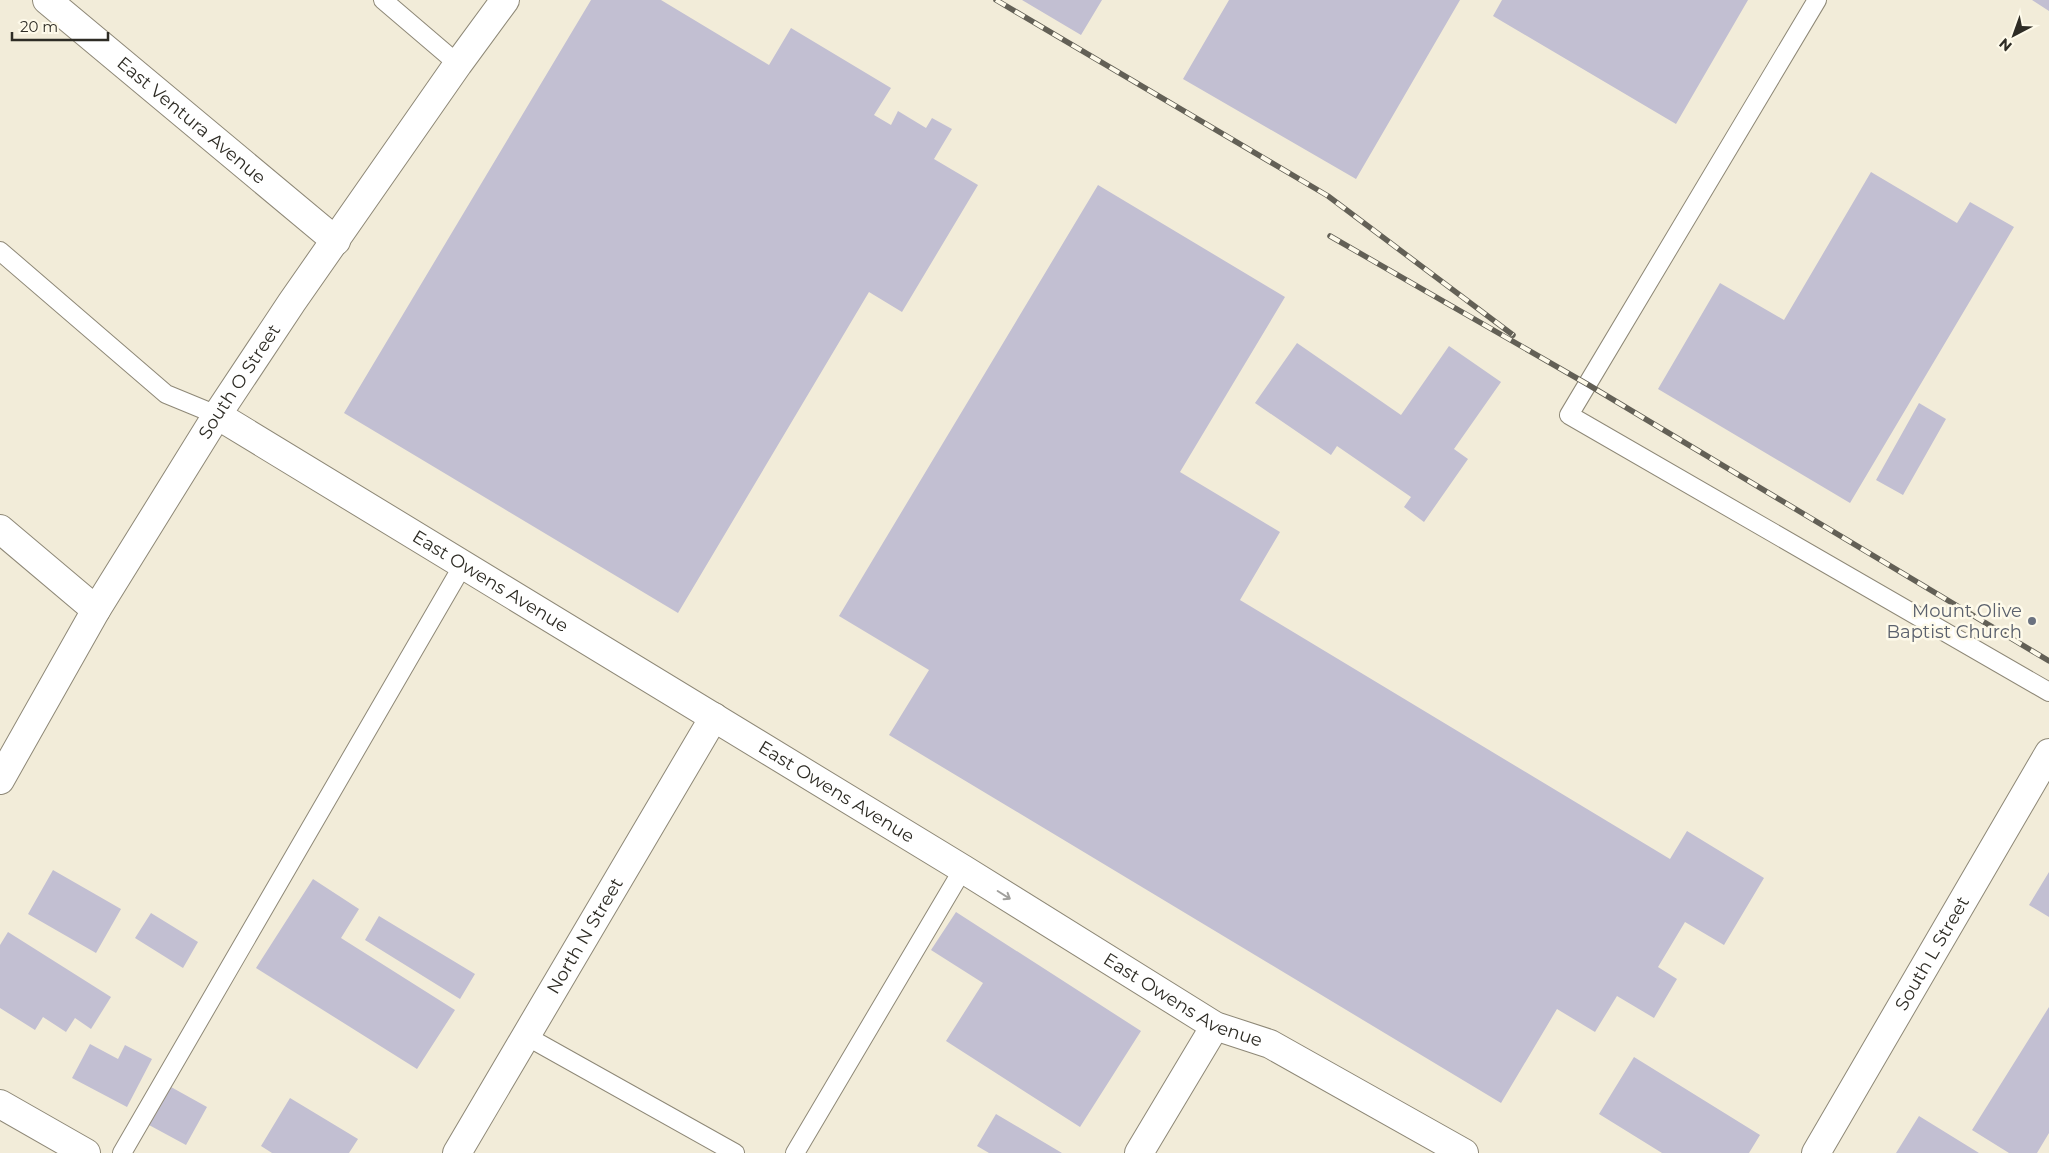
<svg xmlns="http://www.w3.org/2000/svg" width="2049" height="1153" viewBox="0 0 2049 1153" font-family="Montserrat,sans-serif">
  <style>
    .building { fill: #c2bfd2 }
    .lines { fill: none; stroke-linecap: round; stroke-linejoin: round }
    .lane-casing { stroke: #8e8877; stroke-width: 20 }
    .street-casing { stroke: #8e8877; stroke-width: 30 }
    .secondary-casing { stroke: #8e8877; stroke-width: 30 }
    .lane { stroke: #fff; stroke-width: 18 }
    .street { stroke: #fff; stroke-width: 28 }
    .secondary { stroke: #fff; stroke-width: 28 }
    .rail-casing { stroke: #636056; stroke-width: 5.5 }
    .rail { stroke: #fefaea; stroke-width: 4; stroke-dasharray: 11; stroke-linecap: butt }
    .oneway { stroke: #a1a09d }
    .worship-dot { fill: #6b7280; stroke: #fefaea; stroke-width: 2 }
    .labels { text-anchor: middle; stroke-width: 5; stroke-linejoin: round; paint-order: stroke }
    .street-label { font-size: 18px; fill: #2e2c25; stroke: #fefaea }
    .worship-label { font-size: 18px; fill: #5b616d; stroke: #fefaea; text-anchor: end }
  </style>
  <rect width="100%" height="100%" fill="#f2ecd9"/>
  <path class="building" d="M 591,0 L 661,0 L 769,65 L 791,28 L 891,88 L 874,115 L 891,125 L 898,111 L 926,128 L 932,118 L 952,129 L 934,159 L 978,185 L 902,312 L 869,292 L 678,613 L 344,413 Z
    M 1022,0 L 1102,0 L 1081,35 Z
    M 1229,0 L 1460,0 L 1356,179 L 1183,79 Z
    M 1502,0 L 1748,0 L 1676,124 L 1493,16 Z
    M 2032,0 L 2049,0 L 2049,11 Z
    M 1871,172 L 1957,223 L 1970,202 L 2014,227 L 1850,503 L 1658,389 L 1720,283 L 1784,320 Z
    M 1098,185 L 1285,297 L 1180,472 L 1280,532 L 1240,600 L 1670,859 L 1687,831 L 1764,878 L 1724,945 L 1685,922 L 1658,967 L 1677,979 L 1654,1018 L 1617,996 L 1595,1032 L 1557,1009 L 1501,1103 L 889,735 L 929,670 L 839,616 Z
    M 1297,343 L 1401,415 L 1449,346 L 1501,382 L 1454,449 L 1468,459 L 1424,522 L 1404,507 L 1411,497 L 1337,446 L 1331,455 L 1255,403 Z
    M 1919,403 L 1946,419 L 1903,495 L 1876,480 Z
    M 53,870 L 121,909 L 96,953 L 28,914 Z
    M 2049,872 L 2049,917 L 2029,905 Z
    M 313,879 L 359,909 L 341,938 L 455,1010 L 417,1069 L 256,968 Z
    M 956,912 L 1141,1031 L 1080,1127 L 946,1041 L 983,983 L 931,950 Z
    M 151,913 L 198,942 L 183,968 L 135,938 Z
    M 379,916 L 475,974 L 460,999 L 365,940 Z
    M 8,932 L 111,997 L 91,1029 L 75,1018 L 66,1032 L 43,1017 L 35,1030 L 0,1008 L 0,945 Z
    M 2049,1007 L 2049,1133 L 2037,1153 L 2009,1153 L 1972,1130 Z
    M 90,1044 L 118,1059 L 125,1045 L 152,1059 L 127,1107 L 72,1078 Z
    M 1634,1057 L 1760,1135 L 1749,1153 L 1662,1153 L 1599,1114 Z
    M 171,1087 L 207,1107 L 186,1145 L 149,1125 Z
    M 290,1098 L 358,1139 L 349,1153 L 272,1153 L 261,1146 Z
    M 996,1114 L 1062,1153 L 989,1153 L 977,1146 Z
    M 1919,1116 L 1979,1153 L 1896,1153 Z"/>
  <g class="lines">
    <g class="lane-casing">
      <path id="lane" d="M 383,0 L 458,64
        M 1817,0 L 1569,415 L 2049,692
        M 0,251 L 166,394 L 217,415
        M 526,1036 L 735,1153
        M 122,1153 L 463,565
        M 795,1153 L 963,869"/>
    </g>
    <g class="street-casing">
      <g id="street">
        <path id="s1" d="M 47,0 L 336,241"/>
        <path id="s2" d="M 217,415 L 963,869 L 1215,1026 L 1270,1044 L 1464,1153"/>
        <path d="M 0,529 L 96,610"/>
        <path d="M 0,1104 L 86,1153"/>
        <path id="s3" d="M 457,1153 L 714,717"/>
        <path d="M 1139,1153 L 1215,1026"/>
        <path id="s4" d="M 1816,1153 L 2049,753"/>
      </g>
    </g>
    <g class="secondary-casing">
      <g id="secondary">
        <path id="s5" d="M 0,780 L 96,610 L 217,415 L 292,302 L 458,64 L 505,0"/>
      </g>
    </g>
    <use href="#lane" class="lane"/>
    <use href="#street" class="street"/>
    <use href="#secondary" class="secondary"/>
    <g class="rail-casing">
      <path id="rail" d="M 996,0 L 1328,196 L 1513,335
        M 1330,236 L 1587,384 L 2049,661"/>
    </g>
    <use href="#rail" class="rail"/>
  </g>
  <defs><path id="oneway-shaft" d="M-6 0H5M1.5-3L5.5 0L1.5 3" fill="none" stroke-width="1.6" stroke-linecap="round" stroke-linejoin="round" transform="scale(1.25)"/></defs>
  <use class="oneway" href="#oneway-shaft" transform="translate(1004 895) rotate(32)"/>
  <circle class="worship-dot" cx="2032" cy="621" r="5"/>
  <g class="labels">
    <g class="street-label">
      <text dy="6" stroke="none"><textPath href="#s1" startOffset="188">East Ventura Avenue</textPath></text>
      <text dy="6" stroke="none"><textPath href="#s5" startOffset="465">South O Street</textPath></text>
      <text dy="6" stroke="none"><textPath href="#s2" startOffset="320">East Owens Avenue</textPath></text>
      <text dy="6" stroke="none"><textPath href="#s2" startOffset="725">East Owens Avenue</textPath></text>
      <text dy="6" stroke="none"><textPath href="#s3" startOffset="252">North N Street</textPath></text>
      <text dy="6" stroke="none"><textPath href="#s4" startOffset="231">South L Street</textPath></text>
      <text dy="6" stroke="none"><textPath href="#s2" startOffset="1130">East Owens Avenue</textPath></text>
    </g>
    <g class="worship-label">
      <text x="2022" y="617">Mount Olive<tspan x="2022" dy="21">Baptist Church</tspan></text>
    </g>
  </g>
  <g transform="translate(2014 35) rotate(221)" stroke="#fefaea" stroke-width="4" paint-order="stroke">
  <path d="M0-4L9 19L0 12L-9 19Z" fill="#2e2c25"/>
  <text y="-8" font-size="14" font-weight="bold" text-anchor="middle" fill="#2e2c25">N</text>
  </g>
  <path d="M12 32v8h96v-8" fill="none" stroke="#2e2c25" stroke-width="2.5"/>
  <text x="20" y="32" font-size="15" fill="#2e2c25" stroke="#fefaea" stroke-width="4" paint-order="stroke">20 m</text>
</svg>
